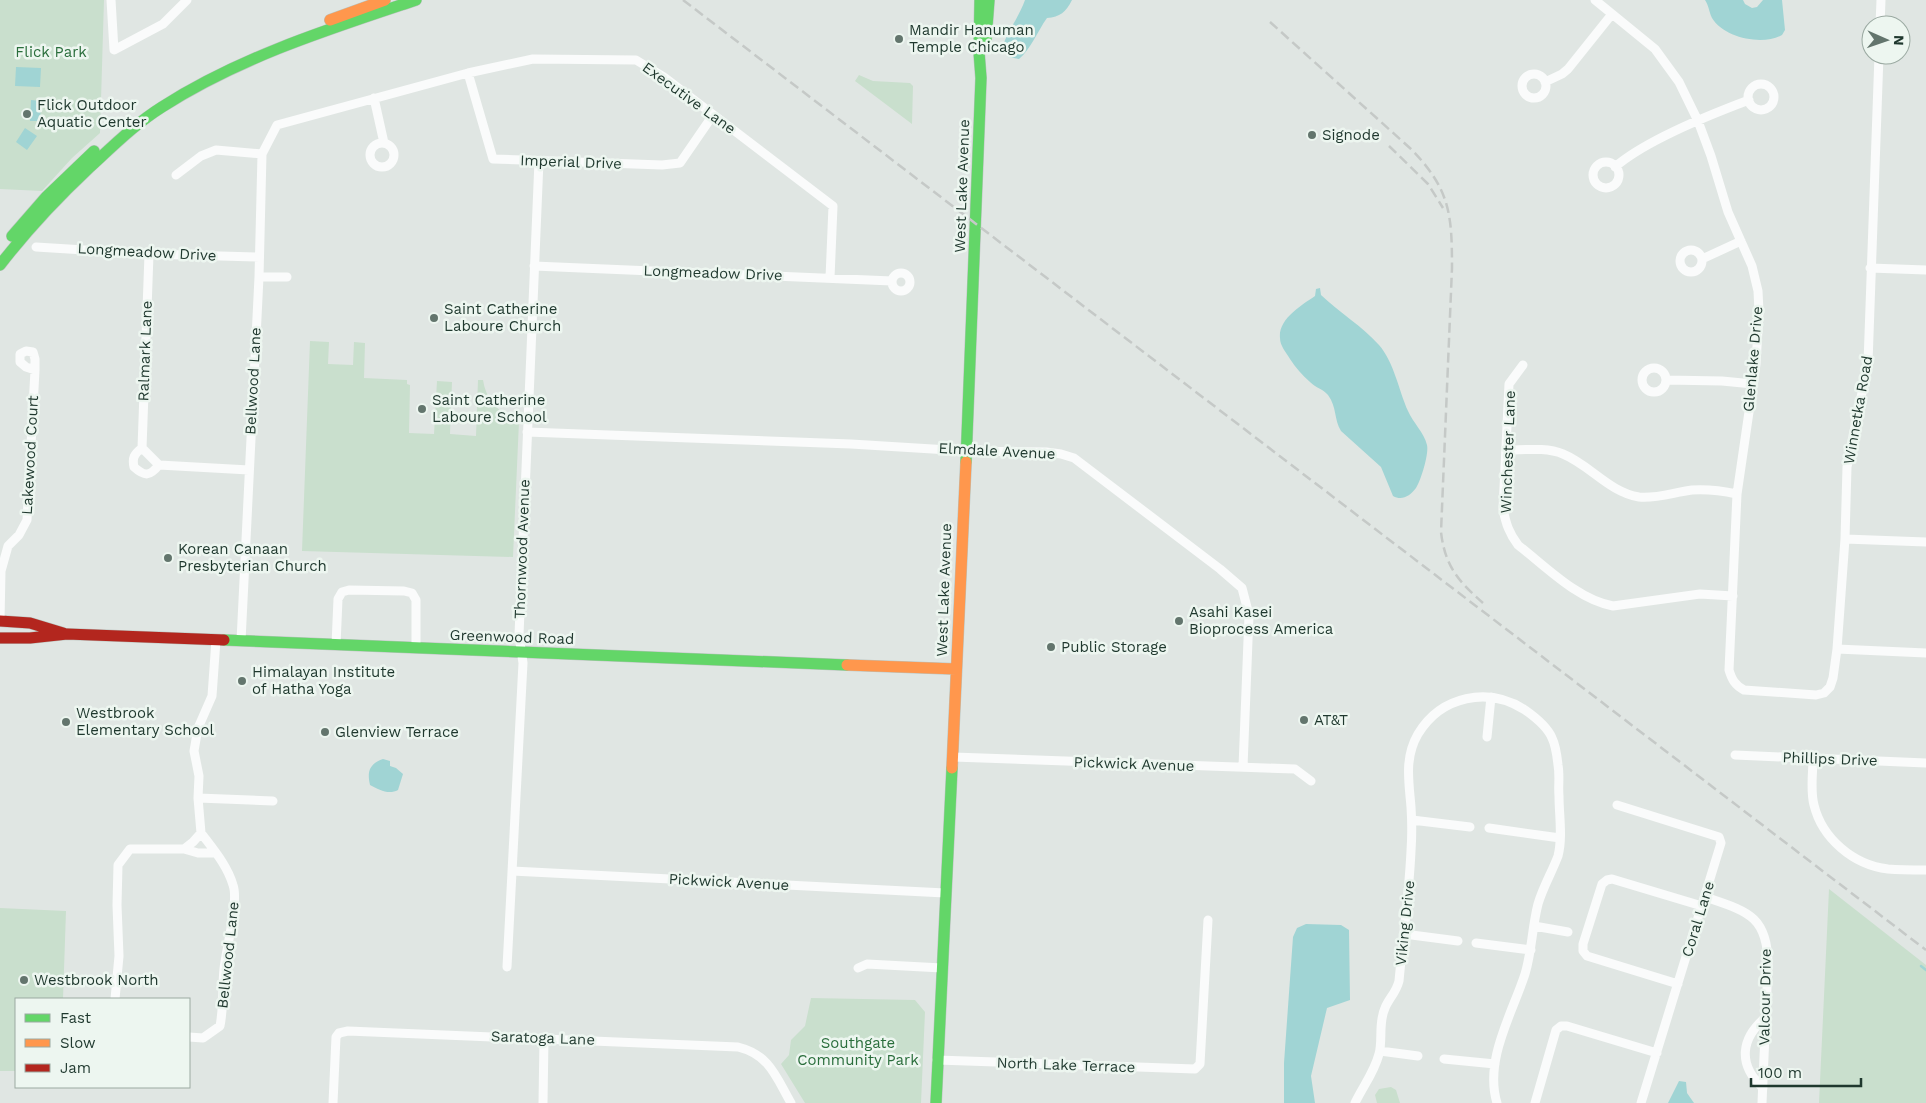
<svg xmlns="http://www.w3.org/2000/svg" width="1926" height="1103" viewBox="0 0 1926 1103" font-family="'Work Sans',sans-serif">
  <style>
    .green { fill: #c9dfcd }
    .water { fill: #a0d4d4 }
    .lines { fill: none; stroke-linecap: round; stroke-linejoin: round }
    .stream { stroke: #a0d4d4; stroke-width: 2.5 }
    .fast-casing { stroke: #b9c3be; stroke-width: 12 }
    .slow-casing { stroke: #b9c3be; stroke-width: 12 }
    .jam-casing { stroke: #b9c3be; stroke-width: 12 }
    .street { stroke: #fafbfb; stroke-width: 9 }
    .fast { stroke: #63d668; stroke-width: 11 }
    .slow { stroke: #ff974d; stroke-width: 11 }
    .jam { stroke: #b3261e; stroke-width: 11 }
    .rail { stroke: #c5c9c7; stroke-width: 2.5; stroke-dasharray: 10 5; stroke-linecap: butt }
    .poi-dot { fill: #63756d; stroke: #edf6f0; stroke-width: 2 }
    .labels { text-anchor: middle; stroke-width: 5; stroke-linejoin: round; paint-order: stroke }
    .poi-label { font-size: 15px; fill: #1f382e; stroke: #edf6f0; text-anchor: start }
    .park-label { font-size: 15px; fill: #2a6e3c; stroke: #edf6f0 }
    .street-label { font-size: 15px; fill: #1f382e; stroke: #edf6f0 }
  </style>
  <rect width="100%" height="100%" fill="#e0e6e3"/>
  <path class="green" d="M 0,0 L 104,0 L 100,133 L 72,158 L 42,191 L 0,189 Z
    M 859,75 L 873,81 L 910,83 L 913,86 L 912,124 L 855,81 Z
    M 310,341 L 329,342 L 328,364 L 353,365 L 354,342 L 365,343 L 364,378 L 407,380 L 407,384 L 410,385 L 409,433 L 434,434 L 437,381 L 452,382 L 450,434 L 476,436 L 478,380 L 483,380 C 486,401 500,414 519,421 L 513,557 L 302,551 Z
    M 1829,889 L 1926,965 L 1926,1103 L 1819,1103 Z
    M 0,908 L 66,911 L 63,999 L 16,999 L 16,1071 L 0,1071 Z
    M 811,998 L 915,1000 L 925,1012 L 921,1103 L 805,1103 L 781,1064 L 789,1055 L 791,1040 L 805,1026 Z
    M 1391,1087 L 1396,1090 L 1400,1103 L 1377,1103 L 1375,1095 L 1379,1089 Z"/>
  <path class="water" d="M 1025,0 L 1072,0 C 1066,12 1060,17 1047,18 C 1037,32 1031,49 1019,59 L 1008,57 L 1002,48 C 1008,30 1019,17 1025,0 Z
    M 1705,0 L 1743,0 L 1745,4 L 1752,8 L 1757,7 L 1763,0 L 1782,0 L 1785,30 L 1782,35 C 1763,46 1724,38 1712,18 C 1709,12 1709,6 1705,0 Z
    M 16,67 L 41,68 L 40,87 L 15,86 Z
    M 31,100 L 41,101 L 40,121 L 30,121 Z
    M 25,128 L 37,136 L 27,150 L 16,142 Z
    M 1320,288 L 1321,295 C 1340,313 1362,326 1379,345 C 1394,362 1399,391 1408,411 C 1413,423 1424,432 1427,445 C 1429,454 1421,480 1416,488 C 1410,496 1402,501 1393,496 L 1381,467 L 1341,431 C 1334,420 1337,407 1328,395 C 1323,389 1316,388 1310,382 C 1302,375 1296,368 1290,359 C 1286,352 1280,346 1280,338 C 1278,319 1302,305 1315,296 L 1316,289 Z
    M 383,759 L 390,761 L 390,766 L 396,768 L 403,774 L 398,790 C 389,795 379,790 370,785 C 367,772 369,764 383,759 Z
    M 1306,924 L 1341,925 L 1349,930 L 1350,1000 L 1327,1008 L 1311,1076 L 1315,1103 L 1284,1103 L 1284,1063 L 1293,937 L 1297,928 Z
    M 1679,1081 L 1686,1082 L 1687,1093 L 1694,1103 L 1668,1103 Z"/>
  <g class="lines">
    <path class="stream" d="M 1921,966 L 1926,970"/>
    <g class="fast-casing">
      <path id="fast" d="M 986,40 L 989,0
        M 12,236 L 46,197 L 94,151
        M 0,265 C 27,230 57,198 89,168 C 113,146 135,124 162,107 C 240,57 329,29 416,0
        M 966,462 L 981,78 L 979,52 L 980,0
        M 224,640 L 847,665
        M 936,1103 L 952,768"/>
    </g>
    <g class="slow-casing">
      <path id="slow" d="M 330,20 L 385,0
        M 847,665 L 956,669
        M 952,768 L 966,462"/>
    </g>
    <g class="jam-casing">
      <path id="jam" d="M 0,621 L 30,623 L 63,633
        M 0,638 L 30,638 L 67,634 L 224,640"/>
    </g>
    <path class="street" d="M 111,0 L 114,50 L 163,24 L 187,0
      M 1595,0 L 1655,49 L 1679,82 L 1698,121 L 1711,156 L 1728,212 L 1752,266 L 1758,291 L 1759,312 L 1756,364 L 1737,494 L 1729,670 C 1732,680 1735,685 1744,690 L 1816,695 L 1824,693 L 1830,687 L 1833,678 L 1837,649 L 1845,539 L 1847,467 L 1868,363 L 1879,55
      M 1880,25 L 1881,0
      M 468,73 L 493,159 L 662,165 L 680,163 L 713,115
      M1522 86a12 12 0 1 1 24 0a12 12 0 1 1-24 0Z
      M 1545,82 L 1562,74 L 1568,69 L 1612,14
      M1748 97a13 13 0 1 1 26 0a13 13 0 1 1-26 0Z
      M 374,98 L 384,143
      M370 155a12 12 0 1 1 24 0a12 12 0 1 1-24 0Z
      M1593 175a13 13 0 1 1 26 0a13 13 0 1 1-26 0Z
      M 1615,167 C 1646,140 1709,115 1749,100
      M 176,175 L 201,156 L 216,150 L 262,154
      M 36,247 L 149,254 L 259,257
      M1680 261a11 11 0 1 1 22 0a11 11 0 1 1-22 0Z
      M 149,254 L 142,448 L 159,465 L 249,470
      M 1702,259 L 1741,241
      M 534,266 L 892,281
      M 1870,268 L 1926,270
      M892 282a9 9 0 1 1 18 0a9 9 0 1 1-18 0Z
      M 259,277 L 287,277
      M 1523,365 L 1509,384 L 1503,509 C 1506,524 1509,533 1518,545 C 1545,566 1578,600 1613,606 L 1700,594 L 1733,596
      M1642 380a12 12 0 1 1 24 0a12 12 0 1 1-24 0Z
      M 1666,380 L 1722,381 L 1753,384
      M 527,432 L 851,444 L 965,451 L 1046,452 L 1061,454 L 1074,458 L 1220,569 L 1242,588 L 1249,615 L 1243,767
      M 142,448 C 134,454 132,458 134,467 C 145,477 150,476 159,465
      M 1506,450 C 1524,450 1546,447 1563,454 C 1590,465 1609,492 1639,497 C 1656,499 1675,492 1692,490 C 1707,489 1723,491 1737,494
      M 1845,539 L 1926,542
      M 0,621 L 1,571 L 8,546 L 19,535 L 27,520 L 35,370 L 35,359 L 33,352 L 26,351 L 20,354 L 20,362 L 26,367 L 35,370
      M 241,641 L 259,277 L 262,154 L 277,125 L 468,73 L 533,59 L 636,60 L 664,77 L 833,206 L 830,278
      M 336,645 L 338,599 L 342,592 L 349,590 L 404,591 L 412,593 L 416,600 L 416,648
      M 1837,649 L 1926,653
      M 1487,737 L 1491,697
      M 1735,755 L 1926,763
      M 953,757 L 1295,769 L 1311,781
      M 1813,759 C 1813,773 1810,790 1814,805 C 1822,838 1853,865 1888,869 C 1900,870 1913,870 1926,870
      M 198,798 L 273,801
      M 1617,805 L 1719,837 L 1721,843 L 1641,1103
      M 1412,820 L 1470,827
      M 1489,828 L 1560,838
      M 201,833 L 198,798 L 199,776 L 194,751 L 198,728 L 212,696 L 216,640
      M 184,849 L 198,853 L 216,853
      M 512,871 L 945,893
      M 1705,897 C 1746,911 1768,915 1768,965 L 1762,1103
      M 1534,926 L 1568,932
      M 1404,934 L 1458,941
      M 1476,943 L 1531,950
      M 507,967 L 523,663 L 519,635 L 539,161
      M 858,968 L 867,964 L 942,968
      M 1678,984 L 1587,956 L 1583,951 L 1583,944 L 1602,884 L 1607,880 L 1612,879 L 1702,906
      M 115,999 L 119,956 L 117,905 L 118,865 L 130,849 L 184,849 L 193,842 L 201,833 C 213,849 227,865 233,885 C 239,901 226,949 224,969 C 222,989 224,1005 220,1026 L 203,1038 L 189,1037
      M 1380,1051 L 1418,1056
      M 1444,1059 L 1495,1064
      M 937,1060 L 1195,1069 L 1200,1064 L 1208,920
      M 1763,1088 C 1737,1064 1741,1038 1766,1017
      M 333,1103 L 336,1037 L 339,1033 L 348,1031 L 738,1047 C 770,1055 776,1077 791,1103
      M 543,1103 L 544,1038
      M 1355,1103 C 1363,1086 1374,1073 1379,1054 C 1383,1040 1378,1023 1385,1008 C 1389,998 1396,993 1399,981 C 1403,938 1409,894 1411,851 C 1412,836 1412,822 1411,807 C 1409,782 1404,758 1418,734 C 1441,696 1488,686 1525,710 C 1535,717 1547,726 1552,738 C 1556,746 1557,756 1558,765 C 1560,776 1558,786 1559,796 C 1559,816 1563,837 1558,856 C 1552,872 1543,887 1538,904 C 1532,927 1532,951 1525,974 C 1512,1014 1484,1060 1497,1103
      M 1535,1103 L 1556,1030 L 1561,1026 L 1567,1026 L 1657,1053"/>
    <use href="#fast" class="fast"/>
    <use href="#slow" class="slow"/>
    <use href="#jam" class="jam"/>
    <path class="rail" d="M 683,0 L 1926,950
      M 1270,22 L 1411,149 C 1450,189 1452,214 1452,268 L 1441,532 C 1445,566 1458,581 1483,603
      M 1389,146 L 1428,184 L 1443,208"/>
  </g>
  <g class="poi-dot">
    <circle cx="899" cy="39" r="5"/>
    <circle cx="27" cy="114" r="5"/>
    <circle cx="1312" cy="135" r="5"/>
    <circle cx="434" cy="318" r="5"/>
    <circle cx="422" cy="409" r="5"/>
    <circle cx="168" cy="558" r="5"/>
    <circle cx="1179" cy="621" r="5"/>
    <circle cx="1051" cy="647" r="5"/>
    <circle cx="242" cy="681" r="5"/>
    <circle cx="1304" cy="720" r="5"/>
    <circle cx="66" cy="722" r="5"/>
    <circle cx="325" cy="732" r="5"/>
    <circle cx="24" cy="980" r="5"/>
  </g>
  <g class="labels">
    <g class="poi-label">
      <text x="909" y="35">Mandir Hanuman<tspan x="909" dy="17">Temple Chicago</tspan></text>
      <text x="37" y="110">Flick Outdoor<tspan x="37" dy="17">Aquatic Center</tspan></text>
      <text x="1322" y="140">Signode</text>
      <text x="444" y="314">Saint Catherine<tspan x="444" dy="17">Laboure Church</tspan></text>
      <text x="432" y="405">Saint Catherine<tspan x="432" dy="17">Laboure School</tspan></text>
      <text x="178" y="554">Korean Canaan<tspan x="178" dy="17">Presbyterian Church</tspan></text>
      <text x="1189" y="617">Asahi Kasei<tspan x="1189" dy="17">Bioprocess America</tspan></text>
      <text x="1061" y="652">Public Storage</text>
      <text x="252" y="677">Himalayan Institute<tspan x="252" dy="17">of Hatha Yoga</tspan></text>
      <text x="76" y="718">Westbrook<tspan x="76" dy="17">Elementary School</tspan></text>
      <text x="1314" y="725">AT&amp;T</text>
      <text x="335" y="737">Glenview Terrace</text>
      <text x="34" y="985">Westbrook North</text>
    </g>
    <g class="park-label">
      <text x="51" y="57">Flick Park</text>
      <text x="858" y="1048">Southgate<tspan x="858" dy="17">Community Park</tspan></text>
    </g>
    <g class="street-label">
      <text transform="translate(689 98) rotate(36)" y="5">Executive Lane</text>
      <text transform="translate(571 162) rotate(2)" y="5">Imperial Drive</text>
      <text transform="translate(962 186) rotate(-88)" y="5">West Lake Avenue</text>
      <text transform="translate(147 252) rotate(3)" y="5">Longmeadow Drive</text>
      <text transform="translate(713 273) rotate(2)" y="5">Longmeadow Drive</text>
      <text transform="translate(145 351) rotate(-88)" y="5">Ralmark Lane</text>
      <text transform="translate(1753 359) rotate(-85)" y="5">Glenlake Drive</text>
      <text transform="translate(253 381) rotate(-87)" y="5">Bellwood Lane</text>
      <text transform="translate(1858 410) rotate(-80)" y="5">Winnetka Road</text>
      <text transform="translate(997 451) rotate(3)" y="5">Elmdale Avenue</text>
      <text transform="translate(1508 452) rotate(-88)" y="5">Winchester Lane</text>
      <text transform="translate(30 455) rotate(-87)" y="5">Lakewood Court</text>
      <text transform="translate(522 549) rotate(-88)" y="5">Thornwood Avenue</text>
      <text transform="translate(944 590) rotate(-88)" y="5">West Lake Avenue</text>
      <text transform="translate(512 637) rotate(2)" y="5">Greenwood Road</text>
      <text transform="translate(1830 759) rotate(2)" y="5">Phillips Drive</text>
      <text transform="translate(1134 764) rotate(2)" y="5">Pickwick Avenue</text>
      <text transform="translate(729 882) rotate(3)" y="5">Pickwick Avenue</text>
      <text transform="translate(1698 919) rotate(-73)" y="5">Coral Lane</text>
      <text transform="translate(1405 923) rotate(-84)" y="5">Viking Drive</text>
      <text transform="translate(228 955) rotate(-84)" y="5">Bellwood Lane</text>
      <text transform="translate(1765 997) rotate(-89)" y="5">Valcour Drive</text>
      <text transform="translate(543 1038) rotate(2)" y="5">Saratoga Lane</text>
      <text transform="translate(1066 1065) rotate(2)" y="5">North Lake Terrace</text>
    </g>
  </g>
  <rect x="15" y="998" width="175" height="90" fill="#edf6f0" stroke="#9baaa2"/>
  <rect x="25" y="1014" width="25" height="8" fill="#63d668" stroke="#9baaa2"/>
  <text x="60" y="1023" font-size="15" fill="#1f382e">Fast</text>
  <rect x="25" y="1039" width="25" height="8" fill="#ff974d" stroke="#9baaa2"/>
  <text x="60" y="1048" font-size="15" fill="#1f382e">Slow</text>
  <rect x="25" y="1064" width="25" height="8" fill="#b3261e" stroke="#9baaa2"/>
  <text x="60" y="1073" font-size="15" fill="#1f382e">Jam</text>
  <g transform="translate(1886 40) rotate(92)"><circle r="24" fill="#edf6f0" stroke="#9baaa2"/>
  <path d="M0-4L9 19L0 12L-9 19Z" fill="#63756d"/>
  <text y="-8" font-size="14" font-weight="bold" text-anchor="middle" fill="#1f382e">N</text>
  </g>
  <path d="M1751 1078v8h110v-8" fill="none" stroke="#1f382e" stroke-width="2.5"/>
  <text x="1758" y="1078" font-size="15" fill="#1f382e" stroke="#edf6f0" stroke-width="4" paint-order="stroke">100 m</text>
</svg>
